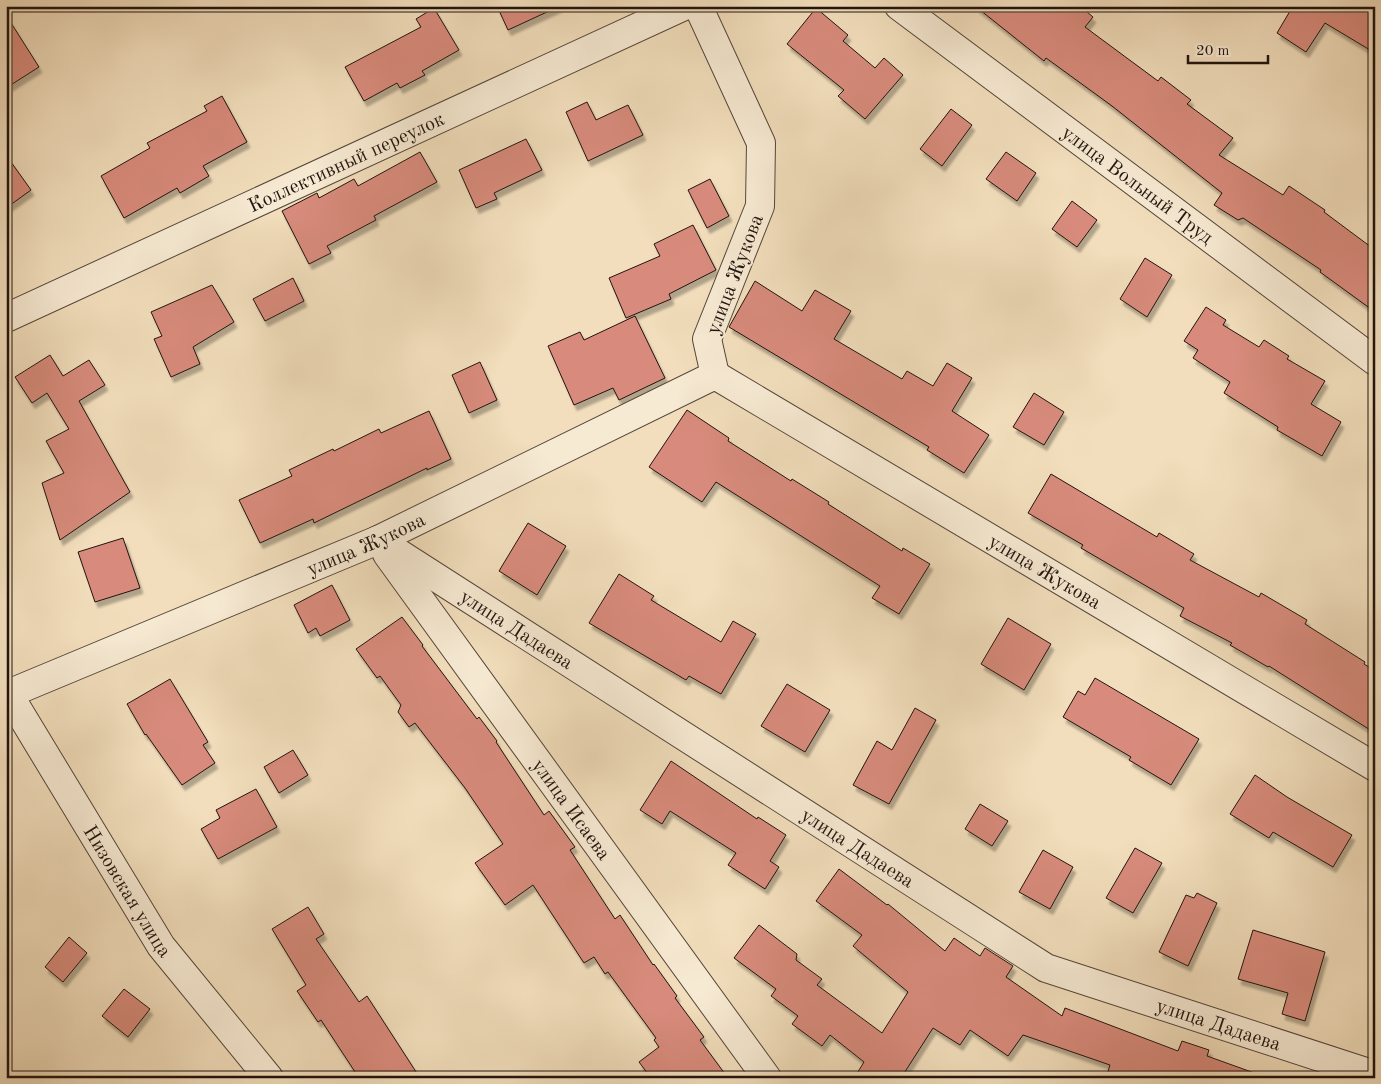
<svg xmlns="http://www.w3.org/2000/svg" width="1381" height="1084" viewBox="0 0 1381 1084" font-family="'Old Standard TT',serif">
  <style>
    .building { fill: #d88b7b; stroke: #21140f; filter: url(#shadow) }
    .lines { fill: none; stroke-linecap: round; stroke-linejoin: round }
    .street-casing { stroke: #55463a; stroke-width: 30 }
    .street { stroke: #f7ead3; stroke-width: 28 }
    .labels { text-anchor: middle; stroke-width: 4.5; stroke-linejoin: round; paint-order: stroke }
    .street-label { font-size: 20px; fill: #21140f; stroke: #f7ead3 }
  </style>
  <defs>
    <filter id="shadow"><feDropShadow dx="3" dy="5.5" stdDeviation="1" flood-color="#0004"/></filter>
  </defs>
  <rect width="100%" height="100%" fill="#f2debc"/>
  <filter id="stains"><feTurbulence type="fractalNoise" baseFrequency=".004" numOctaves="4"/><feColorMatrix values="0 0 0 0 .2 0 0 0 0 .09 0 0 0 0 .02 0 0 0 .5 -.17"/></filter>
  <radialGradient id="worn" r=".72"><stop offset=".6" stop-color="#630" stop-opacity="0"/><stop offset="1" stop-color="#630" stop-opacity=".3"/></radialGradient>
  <path class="building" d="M 497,6 L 560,6 L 508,30 Z
    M 975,6 L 1080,6 L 1093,17 L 1085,27 L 1158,81 L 1161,77 L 1191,100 L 1187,104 L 1233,138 L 1219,155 L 1283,195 L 1289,186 L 1325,210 L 1324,212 L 1375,250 L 1375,312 L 1320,272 L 1321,270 L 1243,218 L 1238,220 L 1214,205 L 1222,193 L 1112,106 L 1046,58 L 1044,61 Z
    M 1293,6 L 1375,6 L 1375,53 L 1325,23 L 1306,52 L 1277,33 Z
    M 434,8 L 459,50 L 422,71 L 425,75 L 400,88 L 397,83 L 364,101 L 345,67 L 421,27 L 416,19 Z
    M 816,8 L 848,35 L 843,41 L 875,68 L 884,58 L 903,75 L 865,119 L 838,96 L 844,90 L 787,44 Z
    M 6,15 L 39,67 L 6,88 Z
    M 222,96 L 247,142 L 203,166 L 209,176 L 180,193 L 177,188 L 124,218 L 101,176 L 150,148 L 147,143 L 207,111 L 204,106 Z
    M 587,102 L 596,120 L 628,105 L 643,135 L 588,161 L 566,112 Z
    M 951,109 L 972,125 L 942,166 L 920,149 Z
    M 526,139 L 542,170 L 494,193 L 497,199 L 476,208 L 459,170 Z
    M 420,152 L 437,182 L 374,216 L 376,220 L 327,246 L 331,253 L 309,264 L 282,211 L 317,193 L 319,198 L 354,179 L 358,186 Z
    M 1006,152 L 1036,173 L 1017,201 L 986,179 Z
    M 6,155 L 31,190 L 6,208 Z
    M 710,179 L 729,216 L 707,228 L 688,190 Z
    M 1072,201 L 1097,220 L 1077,247 L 1052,229 Z
    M 693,225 L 716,270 L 669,294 L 671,299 L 626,318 L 609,278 L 660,256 L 654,244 Z
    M 1145,258 L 1172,275 L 1147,317 L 1120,299 Z
    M 293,278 L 304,301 L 265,321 L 253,299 Z
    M 755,281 L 802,311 L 815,290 L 851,311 L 834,339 L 902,379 L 907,371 L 933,386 L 947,363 L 972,378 L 952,411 L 989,435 L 964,473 L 927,450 L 929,447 L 729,327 Z
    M 212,285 L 234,322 L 193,347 L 200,364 L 171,377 L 154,339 L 162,336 L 151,312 Z
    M 1206,307 L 1226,320 L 1223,325 L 1259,347 L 1264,340 L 1289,356 L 1287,359 L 1325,381 L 1311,404 L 1341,422 L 1322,456 L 1277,430 L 1278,427 L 1224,393 L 1230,382 L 1193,358 L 1198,350 L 1184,341 Z
    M 635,316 L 665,378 L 619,400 L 613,388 L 574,405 L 548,346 L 580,332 L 584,340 Z
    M 50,355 L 63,376 L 89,360 L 105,385 L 79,401 L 130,492 L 60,540 L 42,483 L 64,473 L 46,441 L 69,429 L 47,393 L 32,403 L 15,377 Z
    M 480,362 L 497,400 L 469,413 L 452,375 Z
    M 1034,393 L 1064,412 L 1044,445 L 1013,427 Z
    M 687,410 L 729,438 L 728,441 L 791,481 L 792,479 L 829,502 L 828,504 L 902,551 L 903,548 L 930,564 L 899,614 L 872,598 L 880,586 L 716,482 L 702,502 L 649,467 Z
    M 429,411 L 451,459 L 427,470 L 427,468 L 314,523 L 313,519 L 260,543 L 239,500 L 292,476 L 289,470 L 333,449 L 334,451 L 379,429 L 381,433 Z
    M 1051,474 L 1157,537 L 1159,533 L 1194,554 L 1190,560 L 1259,597 L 1261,593 L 1307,620 L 1305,624 L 1365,662 L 1364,664 L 1375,671 L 1375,733 L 1269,666 L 1268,667 L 1230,645 L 1232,643 L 1180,616 L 1184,608 L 1081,548 L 1083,545 L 1028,513 Z
    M 528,523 L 566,546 L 537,595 L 499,571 Z
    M 123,538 L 140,588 L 95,602 L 78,552 Z
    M 619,574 L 654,596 L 651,600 L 721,642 L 733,621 L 756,634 L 721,694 L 689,676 L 686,680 L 589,623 Z
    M 332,585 L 350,620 L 320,636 L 316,628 L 308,633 L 294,605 Z
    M 402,617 L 423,645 L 422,646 L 477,719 L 479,717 L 497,741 L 496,742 L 544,815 L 549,811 L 575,847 L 570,850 L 615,919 L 620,915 L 653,965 L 654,964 L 677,996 L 675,998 L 704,1037 L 700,1040 L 728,1078 L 651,1078 L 639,1062 L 659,1047 L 654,1040 L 656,1038 L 608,972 L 605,974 L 594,957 L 584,963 L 533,885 L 505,905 L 475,863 L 503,844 L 465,788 L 415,723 L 409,727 L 398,712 L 401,705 L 380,676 L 377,678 L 356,649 Z
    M 1008,618 L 1051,644 L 1024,690 L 981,664 Z
    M 1095,678 L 1199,739 L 1171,785 L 1129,760 L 1131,757 L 1063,717 L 1078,691 L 1085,695 Z
    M 170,679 L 208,742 L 203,745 L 215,763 L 182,785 L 146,734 L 145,735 L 127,704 Z
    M 787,684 L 830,710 L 805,752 L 761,726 Z
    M 915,708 L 936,720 L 889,804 L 853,785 L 877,741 L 892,750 Z
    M 293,750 L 308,775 L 279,793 L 264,767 Z
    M 671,761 L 757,819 L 758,817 L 786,835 L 770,861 L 779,867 L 765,889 L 728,865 L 736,853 L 670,811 L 662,824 L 640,810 Z
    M 1255,775 L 1287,797 L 1352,835 L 1333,867 L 1273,832 L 1269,838 L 1230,814 Z
    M 256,789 L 277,827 L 218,859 L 201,829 L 220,818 L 216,810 Z
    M 980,804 L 1008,821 L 992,846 L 965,829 Z
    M 1135,848 L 1162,863 L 1133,913 L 1106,898 Z
    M 1043,850 L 1073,867 L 1050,909 L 1019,892 Z
    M 839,869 L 887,905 L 888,904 L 945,951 L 954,938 L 980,956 L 985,948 L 1013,966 L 1006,977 L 1062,1016 L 1065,1008 L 1178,1051 L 1182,1041 L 1209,1050 L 1207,1056 L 1260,1075 L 1259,1078 L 1106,1078 L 1110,1065 L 1023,1035 L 1008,1056 L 970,1030 L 960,1045 L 933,1028 L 901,1078 L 854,1078 L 864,1062 L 830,1035 L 822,1046 L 792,1024 L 798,1016 L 771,996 L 776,989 L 734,958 L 759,925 L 797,954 L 796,960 L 822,979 L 817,985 L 882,1033 L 908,992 L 853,946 L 862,935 L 816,901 Z
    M 1197,893 L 1217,903 L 1188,966 L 1159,952 L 1186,895 L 1194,898 Z
    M 308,907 L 324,934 L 316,939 L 359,1002 L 367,996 L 420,1078 L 359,1078 L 321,1020 L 318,1022 L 297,991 L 306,985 L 272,929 Z
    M 1253,930 L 1325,952 L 1305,1021 L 1282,1014 L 1288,993 L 1238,979 Z
    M 69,937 L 87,953 L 63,982 L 45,967 Z
    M 124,989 L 150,1009 L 128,1037 L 102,1016 Z"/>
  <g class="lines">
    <g class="street-casing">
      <g id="street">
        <path d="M 698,6 L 761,143 L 760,206 L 707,339 L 715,375"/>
        <path id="s1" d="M 899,6 L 1375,361"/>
        <path id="s2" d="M 6,318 L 684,6"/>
        <path id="s3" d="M 378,540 L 1046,968 L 1375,1075"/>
        <path id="s4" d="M 387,554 L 767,1078"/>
        <path id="s5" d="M 6,690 L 161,946 L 269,1078"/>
        <path id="s6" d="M 8,694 L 378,540 L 715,375 L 1375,767"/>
      </g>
    </g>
    <use href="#street" class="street"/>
  </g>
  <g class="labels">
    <g class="street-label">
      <text dy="7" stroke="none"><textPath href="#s2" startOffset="374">Коллективный переулок</textPath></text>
      <text dy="7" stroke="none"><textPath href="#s1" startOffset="298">улица Вольный Труд</textPath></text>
      <text transform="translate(734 274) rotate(-69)" y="7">улица Жукова</text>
      <text dy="7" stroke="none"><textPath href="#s6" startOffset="388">улица Жукова</textPath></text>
      <text dy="7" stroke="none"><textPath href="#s6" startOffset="1160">улица Жукова</textPath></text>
      <text dy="7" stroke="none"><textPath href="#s3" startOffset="165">улица Дадаева</textPath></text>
      <text dy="7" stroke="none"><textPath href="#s4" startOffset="315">улица Исаева</textPath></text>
      <text dy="7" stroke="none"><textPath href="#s3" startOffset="570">улица Дадаева</textPath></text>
      <text dy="7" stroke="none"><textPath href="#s5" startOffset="235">Низовская улица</textPath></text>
      <text dy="7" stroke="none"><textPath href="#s3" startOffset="975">улица Дадаева</textPath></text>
    </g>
  </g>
  <rect width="1381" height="1084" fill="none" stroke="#f2debc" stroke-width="25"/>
  <rect x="8" y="8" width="1366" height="1069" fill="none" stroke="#21140f" stroke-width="2.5"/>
  <rect x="12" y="12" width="1356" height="1059" fill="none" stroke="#21140f"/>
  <path d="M1188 55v8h80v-8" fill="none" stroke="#21140f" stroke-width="2.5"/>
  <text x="1196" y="55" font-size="15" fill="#21140f" stroke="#f7ead3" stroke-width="4" paint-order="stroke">20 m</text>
  <rect width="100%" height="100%" filter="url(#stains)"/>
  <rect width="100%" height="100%" fill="url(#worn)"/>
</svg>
